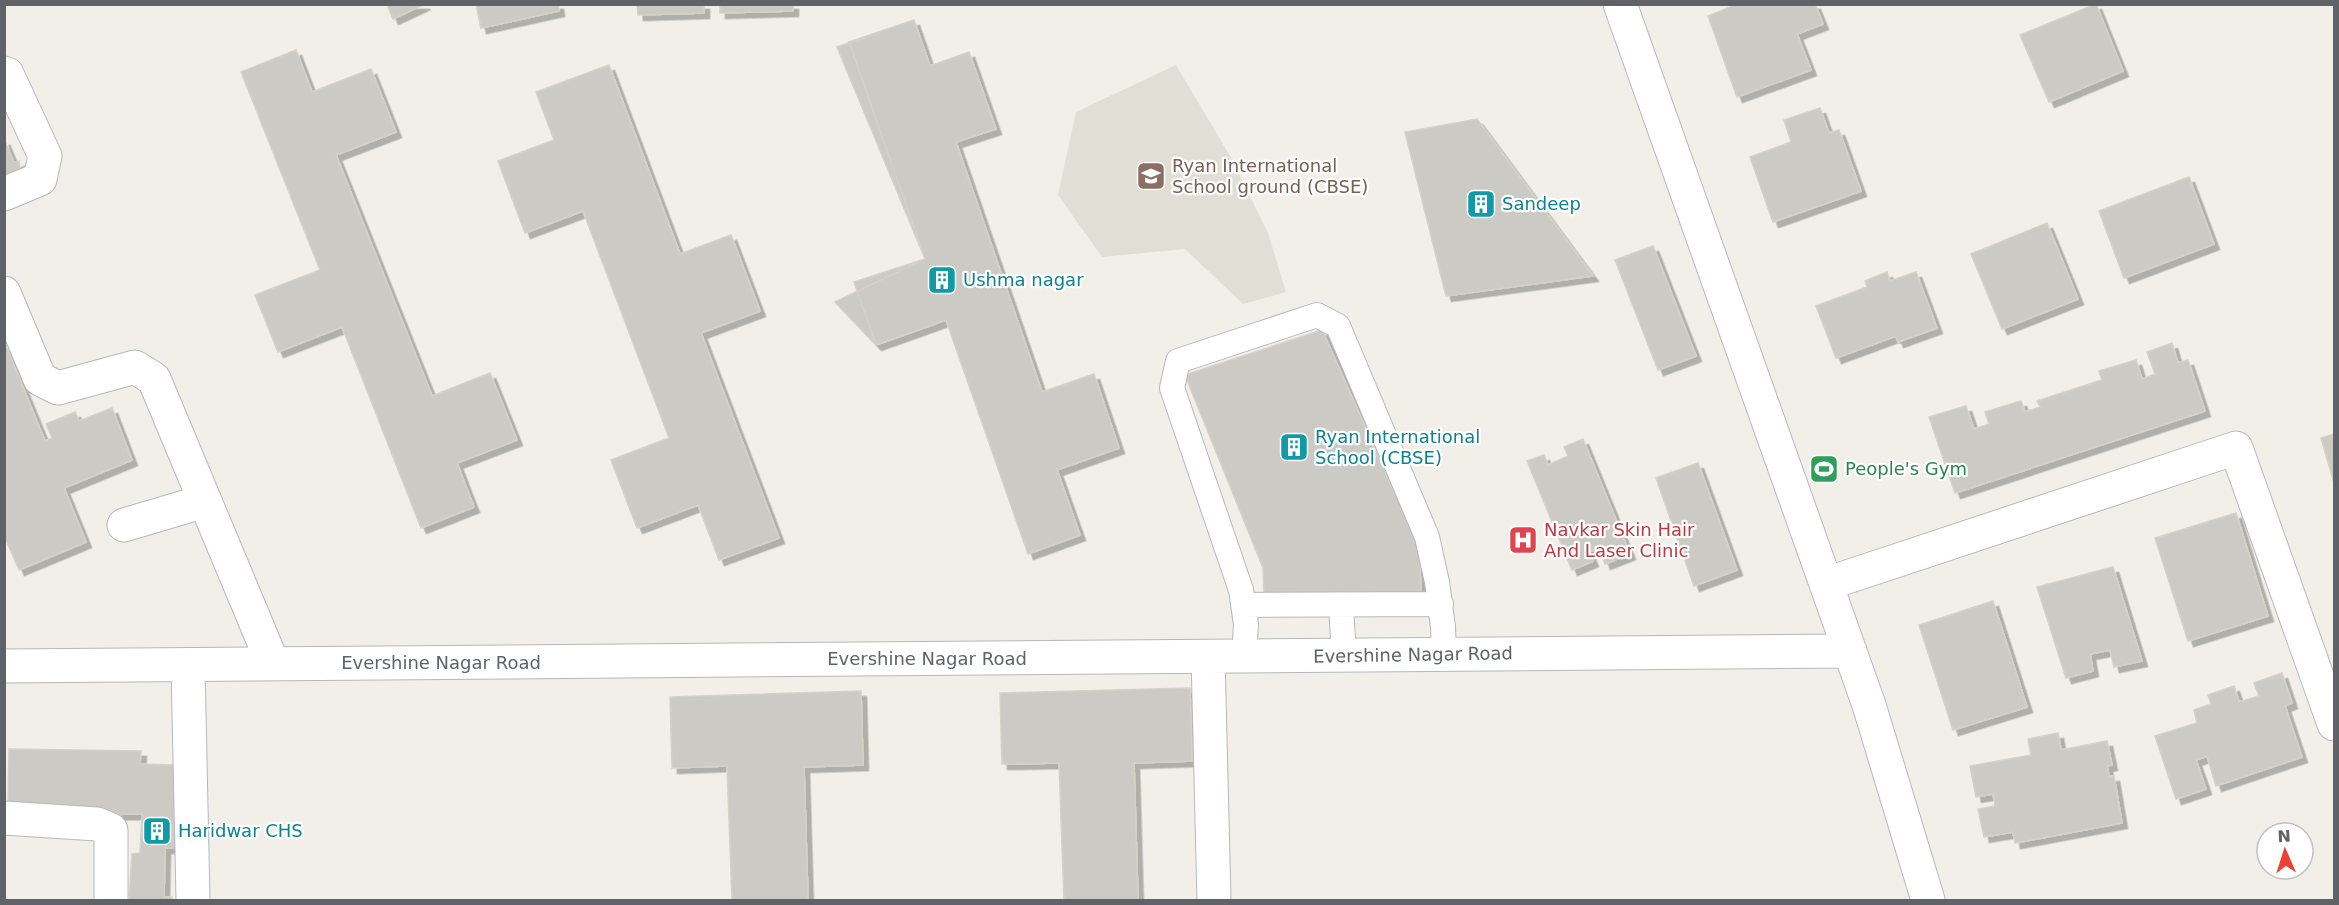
<svg xmlns="http://www.w3.org/2000/svg" width="2339" height="905" viewBox="0 0 2339 905" font-family="'DejaVu Sans',sans-serif">
  <style>
    .education { fill: #e1ded6 }
    .building { fill: #cccac5; stroke: #d6d1c6; stroke-width: 1.5; filter: url(#shadow) }
    .lines { fill: none; stroke-linecap: round; stroke-linejoin: round }
    .service-casing { stroke: #b5b8bc; stroke-width: 26 }
    .minor-casing { stroke: #b5b8bc; stroke-width: 35 }
    .service { stroke: #fff; stroke-width: 24 }
    .minor { stroke: #fff; stroke-width: 33 }
    .labels { text-anchor: middle; stroke-width: 4.5; stroke-linejoin: round; paint-order: stroke }
    .education-label { font-size: 18px; fill: #785e54; stroke: #fff; text-anchor: start }
    .culture-label { font-size: 18px; fill: #0d838f; stroke: #fff; text-anchor: start }
    .leisure-label { font-size: 18px; fill: #27864d; stroke: #fff; text-anchor: start }
    .health-label { font-size: 18px; fill: #be3a42; stroke: #fff; text-anchor: start }
    .street-label { font-size: 18px; fill: #5f6368; stroke: #fff }
  </style>
  <defs>
    <filter id="shadow"><feDropShadow dx="5.5" dy="5.5" stdDeviation="0" flood-color="#0004"/></filter>
  </defs>
  <rect width="100%" height="100%" fill="#f1efe8"/>
  <path class="education" d="M 1176,65 L 1230,156 L 1268,233 L 1286,292 L 1243,304 L 1185,249 L 1102,257 L 1058,195 L 1076,112 Z"/>
  <path class="building" d="M 387,4 L 425,4 L 393,19 Z
    M 476,4 L 558,4 L 559,11 L 481,28 Z
    M 637,4 L 704,4 L 704,13 L 638,15 Z
    M 720,4 L 793,4 L 793,11 L 720,13 Z
    M 1738,4 L 1815,4 L 1823,24 L 1797,34 L 1811,70 L 1737,97 L 1708,16 Z
    M 2096,4 L 2123,71 L 2049,102 L 2020,35 Z
    M 914,20 L 930,66 L 969,52 L 996,129 L 956,142 L 1042,392 L 1094,374 L 1119,448 L 1057,470 L 1080,535 L 1028,554 L 946,320 L 876,345 L 854,282 L 925,259 L 849,42 Z
    M 914,20 L 930,66 L 969,52 L 996,129 L 956,142 L 1042,392 L 1094,374 L 1119,448 L 1057,470 L 1080,535 L 1028,554 L 946,320 L 876,345 L 835,302 L 925,259 L 837,47 Z
    M 296,50 L 312,92 L 371,69 L 396,132 L 336,155 L 432,396 L 490,373 L 517,440 L 457,463 L 474,507 L 421,528 L 342,327 L 278,352 L 255,295 L 320,270 L 241,72 Z
    M 609,65 L 680,254 L 731,235 L 760,311 L 701,333 L 779,538 L 719,560 L 698,505 L 637,528 L 611,460 L 669,438 L 583,211 L 525,233 L 498,161 L 554,140 L 536,92 Z
    M 1820,108 L 1829,133 L 1839,130 L 1861,191 L 1773,222 L 1750,157 L 1791,142 L 1784,120 Z
    M 1477,119 L 1593,276 L 1446,296 L 1405,132 Z
    M 4,139 L 14,163 L 19,161 L 20,170 L 4,176 Z
    M 2189,177 L 2214,244 L 2124,278 L 2099,211 Z
    M 2047,223 L 2078,299 L 2002,329 L 1971,254 Z
    M 1653,246 L 1696,356 L 1658,370 L 1615,260 Z
    M 1887,272 L 1890,281 L 1916,272 L 1937,328 L 1898,342 L 1896,336 L 1836,358 L 1816,306 L 1867,287 L 1865,281 Z
    M 1322,330 L 1419,548 L 1421,592 L 1355,592 L 1264,596 L 1263,568 L 1185,375 Z
    M 4,341 L 45,441 L 52,438 L 46,424 L 75,412 L 79,421 L 112,408 L 132,460 L 64,488 L 86,542 L 19,570 L 4,535 Z
    M 2172,343 L 2178,363 L 2188,360 L 2205,411 L 1955,493 L 1929,417 L 1966,406 L 1974,429 L 1989,424 L 1985,412 L 2021,401 L 2025,412 L 2040,407 L 2037,401 L 2102,380 L 2099,371 L 2136,360 L 2142,379 L 2155,374 L 2147,352 Z
    M 2334,434 L 2334,483 L 2321,438 Z
    M 1583,439 L 1630,554 L 1605,564 L 1599,548 L 1589,552 L 1593,561 L 1572,570 L 1527,461 L 1544,455 L 1548,465 L 1568,456 L 1564,447 Z
    M 1698,463 L 1737,570 L 1694,586 L 1656,478 Z
    M 2236,513 L 2268,616 L 2188,641 L 2155,538 Z
    M 2113,567 L 2142,661 L 2114,667 L 2110,650 L 2090,654 L 2093,671 L 2066,678 L 2037,587 Z
    M 1993,601 L 2027,707 L 1953,730 L 1919,625 Z
    M 2282,673 L 2292,703 L 2285,706 L 2302,757 L 2216,786 L 2207,756 L 2196,760 L 2206,789 L 2176,799 L 2155,736 L 2197,723 L 2194,710 L 2211,704 L 2208,695 L 2234,686 L 2239,702 L 2259,696 L 2254,683 Z
    M 1190,688 L 1192,761 L 1134,763 L 1138,900 L 1064,900 L 1059,763 L 1002,764 L 1000,693 Z
    M 861,691 L 863,765 L 804,767 L 808,900 L 732,900 L 727,766 L 672,768 L 670,697 Z
    M 2058,733 L 2061,750 L 2107,741 L 2112,765 L 2107,766 L 2109,777 L 2114,776 L 2122,823 L 2015,843 L 2013,832 L 1984,837 L 1978,809 L 1995,806 L 1993,794 L 1976,797 L 1970,766 L 2031,755 L 2028,739 Z
    M 9,749 L 141,751 L 140,764 L 175,765 L 173,848 L 165,848 L 164,897 L 172,897 L 172,900 L 129,900 L 132,854 L 140,853 L 142,814 L 72,815 L 8,805 Z"/>
  <g class="lines">
    <g class="service-casing">
      <path id="service" d="M 1243,605 L 1441,604
        M 1341,605 L 1344,656
        M 1244,656 L 1246,624 L 1241,590 L 1172,388 L 1178,361 L 1317,315 L 1338,326 L 1427,537 L 1437,582 L 1443,627 L 1444,655"/>
    </g>
    <g class="minor-casing">
      <path id="minor" d="M 1620,4 L 1869,705 L 1928,900
        M 4,73 L 7,74 L 45,156 L 40,179 L 4,194
        M 4,293 L 40,379 L 58,388 L 135,367 L 154,379 L 273,664
        M 124,525 L 205,501
        M 1826,584 L 2236,448 L 2334,724
        M 1208,657 L 1214,900
        M 4,666 L 1850,651
        M 188,666 L 193,900
        M 4,818 L 97,824 L 111,830 L 111,900"/>
    </g>
    <use href="#service" class="service"/>
    <use href="#minor" class="minor"/>
  </g>
  <defs>
    <g id="school-square" transform="scale(1.5)"><rect x="-9" y="-9" width="18" height="18" rx="4" fill="#8d6e63" stroke="#fff"/><path d="M0-5L7-2L0 1L-7-2ZM-4 1L0 2.5L4 1V4Q0 6-4 4Z" fill="#fff"/></g>
    <g id="building-square" transform="scale(1.5)"><rect x="-9" y="-9" width="18" height="18" rx="4" fill="#0f9aa8" stroke="#fff"/><path d="M-4-6H4V6H1V3H-1V6H-4ZM-2.5-4.3h1.7v1.8h-1.7ZM.8-4.3h1.7v1.8H.8ZM-2.5-1h1.7V.8h-1.7ZM.8-1h1.7V.8H.8Z" fill="#fff"/></g>
    <g id="stadium-square" transform="scale(1.5)"><rect x="-9" y="-9" width="18" height="18" rx="4" fill="#2e9e5b" stroke="#fff"/><path d="M0-5a6.5 5 0 1 0 0 10a6.5 5 0 1 0 0-10ZM-3.5-1.8h7v3.6h-7Z" fill="#fff"/></g>
    <g id="hospital-square" transform="scale(1.5)"><rect x="-9" y="-9" width="18" height="18" rx="4" fill="#e0444e" stroke="#fff"/><path d="M-5-5h3v3.5h4V-5h3V5h-3V1.5h-4V5h-3Z" fill="#fff"/></g>
  </defs>
  <g fill-rule="evenodd">
    <use href="#school-square" x="1151" y="176"/>
    <use href="#building-square" x="1481" y="204"/>
    <use href="#building-square" x="942" y="280"/>
    <use href="#building-square" x="1294" y="447"/>
    <use href="#stadium-square" x="1824" y="469"/>
    <use href="#hospital-square" x="1523" y="540"/>
    <use href="#building-square" x="157" y="831"/>
  </g>
  <g class="labels">
    <g class="education-label">
      <text x="1172" y="172">Ryan International<tspan x="1172" dy="21">School ground (CBSE)</tspan></text>
    </g>
    <g class="culture-label">
      <text x="1502" y="210">Sandeep</text>
      <text x="963" y="286">Ushma nagar</text>
      <text x="1315" y="443">Ryan International<tspan x="1315" dy="21">School (CBSE)</tspan></text>
      <text x="178" y="837">Haridwar CHS</text>
    </g>
    <g class="leisure-label">
      <text x="1845" y="475">People's Gym</text>
    </g>
    <g class="health-label">
      <text x="1544" y="536">Navkar Skin Hair<tspan x="1544" dy="21">And Laser Clinic</tspan></text>
    </g>
    <g class="street-label">
      <text transform="translate(1413 655) rotate(-1)" y="6">Evershine Nagar Road</text>
      <text x="927" y="665">Evershine Nagar Road</text>
      <text x="441" y="669">Evershine Nagar Road</text>
    </g>
  </g>
  <rect width="2339" height="905" fill="none" stroke="#5f6368" stroke-width="12"/>
  <g transform="translate(2285 851) rotate(357)"><circle r="28" fill="#ffffff" stroke="#bfc1c3" stroke-width="1.5"/>
  <path d="M0-4.5L10 22L0 15L-10 22Z" fill="#ea4335"/>
  <text y="-9" font-size="16" font-weight="bold" text-anchor="middle" fill="#5f6368">N</text>
  </g>
</svg>
